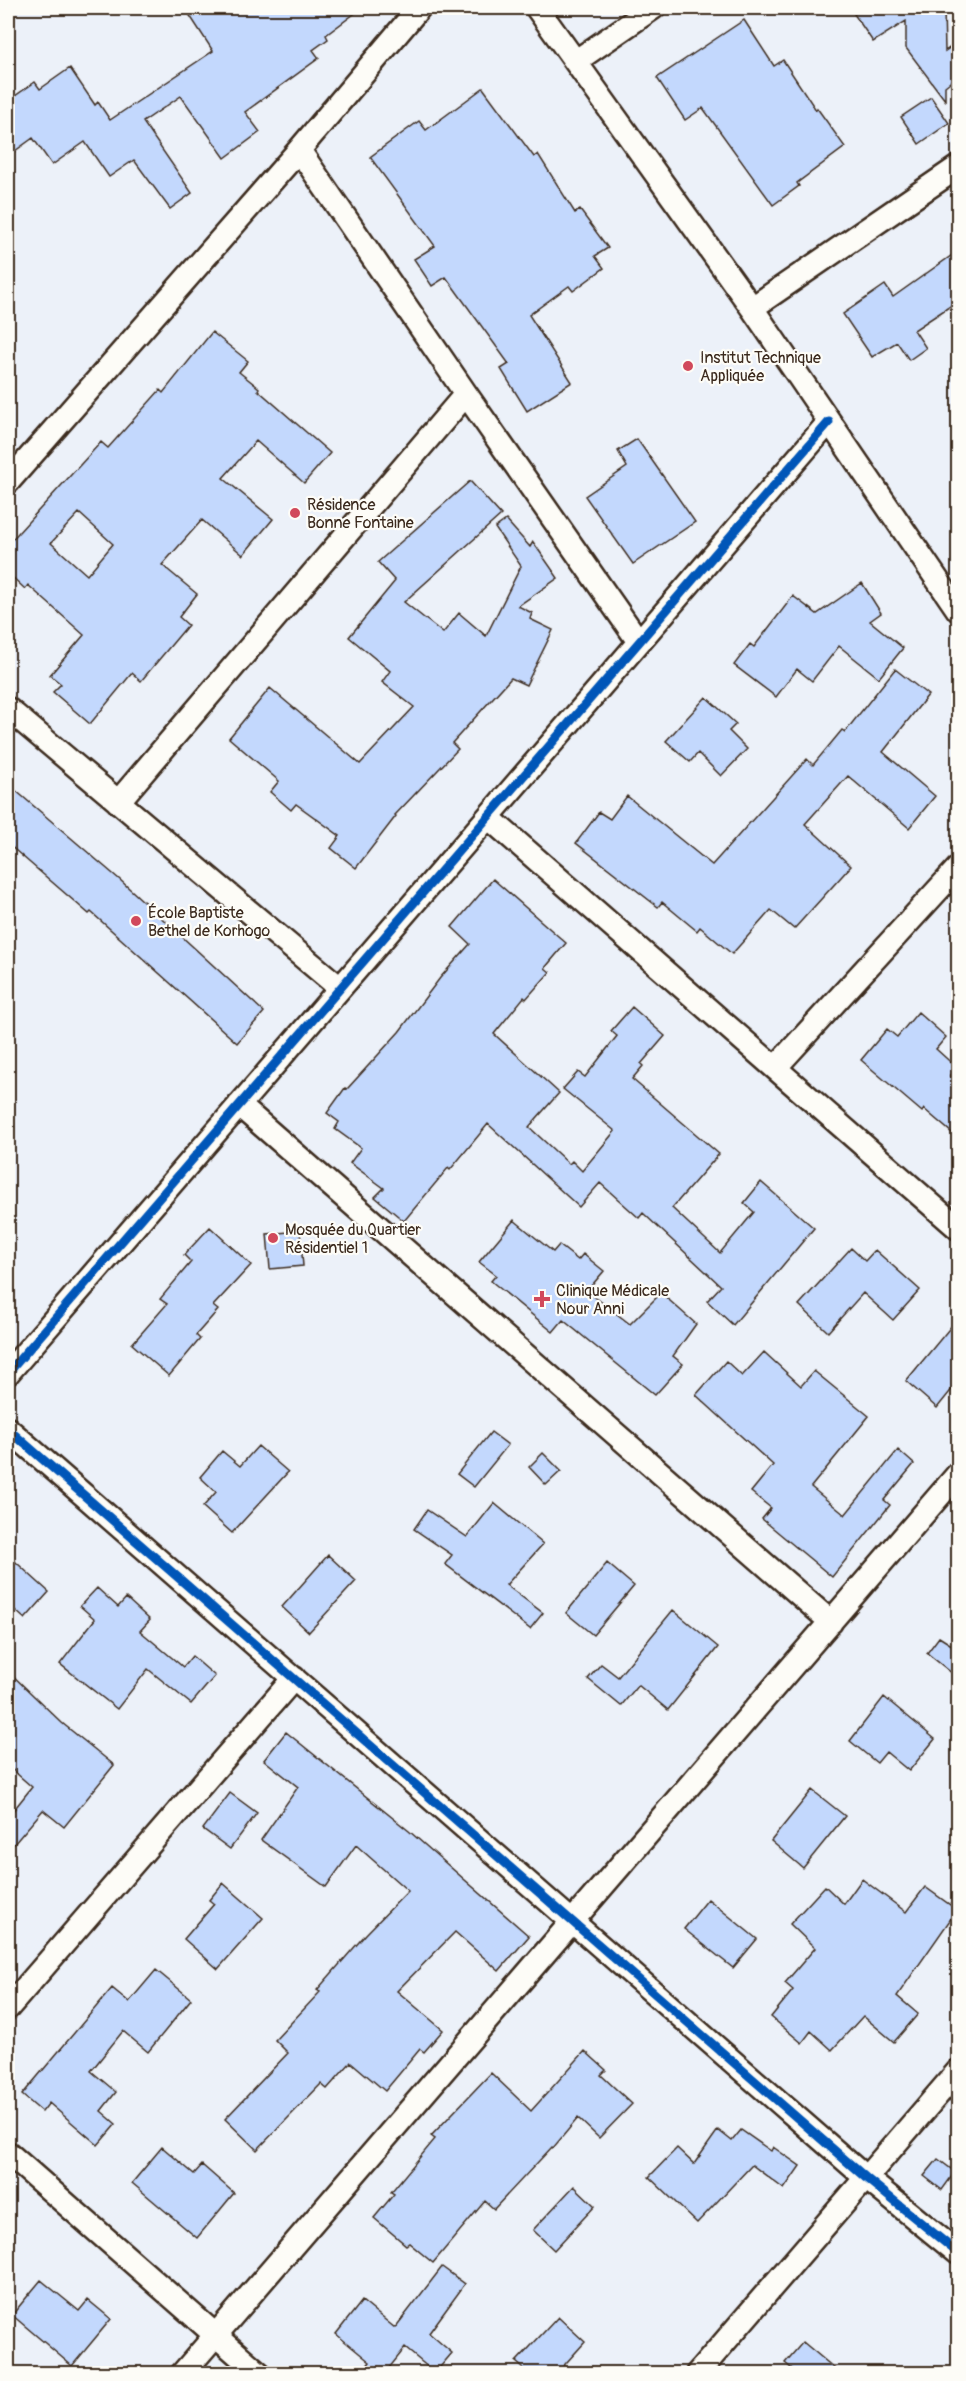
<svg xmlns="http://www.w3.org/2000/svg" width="966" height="2381" viewBox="0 0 966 2381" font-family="Pangolin,sans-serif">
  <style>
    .building { fill: #c3d8fd; stroke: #3b2a1e; stroke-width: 1.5; fill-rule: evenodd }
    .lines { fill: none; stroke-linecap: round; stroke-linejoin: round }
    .street-casing { stroke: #3b2a1e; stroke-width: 27 }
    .street { stroke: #fdfcf7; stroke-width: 22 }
    .cycleway-casing { stroke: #fdfcf7; stroke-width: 13 }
    .cycleway { stroke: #0057b8; stroke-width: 9 }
    .poi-dot { fill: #d1495b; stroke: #fdfcf7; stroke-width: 2 }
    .labels { text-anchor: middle; stroke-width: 4.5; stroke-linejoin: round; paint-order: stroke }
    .poi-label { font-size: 16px; fill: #3b2a1e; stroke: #fdfcf7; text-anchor: start }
  </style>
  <rect width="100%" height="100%" fill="#ecf1f9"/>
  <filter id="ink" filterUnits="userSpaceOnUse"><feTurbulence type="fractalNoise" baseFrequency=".0167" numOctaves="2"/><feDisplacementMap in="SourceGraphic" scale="12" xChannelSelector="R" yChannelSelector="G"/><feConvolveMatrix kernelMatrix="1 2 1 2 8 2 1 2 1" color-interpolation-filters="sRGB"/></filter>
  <g filter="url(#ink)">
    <path class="building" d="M 185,8 L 362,8 L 326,35 L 328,39 L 313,50 L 319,58 L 245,112 L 260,132 L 225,158 L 181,96 L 143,122 L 192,193 L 170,209 L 134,160 L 109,177 L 85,142 L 52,165 L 33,138 L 8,156 L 8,101 L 35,82 L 40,89 L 70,68 L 95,105 L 98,102 L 110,120 L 213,51 Z
      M 850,8 L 944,9 L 945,51 L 958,42 L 958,76 L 945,86 L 945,100 L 906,48 L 906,21 L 873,42 Z
      M 744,20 L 774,66 L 783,60 L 816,110 L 817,108 L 845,147 L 797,183 L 799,186 L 773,205 L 703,108 L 685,120 L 657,78 Z
      M 483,88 L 534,157 L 538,154 L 575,213 L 580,210 L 608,248 L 595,256 L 604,268 L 573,291 L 569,286 L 529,315 L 572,382 L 527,411 L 501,369 L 509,364 L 446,277 L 432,286 L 414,259 L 435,246 L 370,157 L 419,121 L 426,130 Z
      M 931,97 L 949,123 L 919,144 L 901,117 Z
      M 958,251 L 958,301 L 914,330 L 926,348 L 909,360 L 897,342 L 872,357 L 843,314 L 885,285 L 893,297 Z
      M 212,332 L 248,361 L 239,372 L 259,388 L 258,390 L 330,453 L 304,483 L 256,441 L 223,478 L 273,519 L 243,555 L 202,520 L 162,565 L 197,594 L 179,617 L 188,625 L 141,681 L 132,673 L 90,724 L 53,692 L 61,684 L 50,675 L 84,635 L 28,585 L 25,589 L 8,573 L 8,544 L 101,442 L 108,448 L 160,390 L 163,393 ZM 79,513 L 113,544 L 87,575 L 51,543 Z
      M 637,439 L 695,522 L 633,564 L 585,496 L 627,467 L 618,451 Z
      M 470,481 L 501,515 L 404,602 L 443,633 L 459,613 L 486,636 L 521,566 L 495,528 L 506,520 L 530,547 L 533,542 L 558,578 L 518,606 L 532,613 L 530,619 L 553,630 L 526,685 L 511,678 L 452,743 L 458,749 L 395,815 L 396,816 L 356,868 L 331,848 L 340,836 L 296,804 L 291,810 L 270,792 L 279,781 L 229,738 L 270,688 L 360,764 L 414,707 L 382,682 L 390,671 L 349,637 L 395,581 L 378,562 Z
      M 862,583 L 881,613 L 870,621 L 903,648 L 879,678 L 839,646 L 812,681 L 797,669 L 776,697 L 734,665 L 750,644 L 754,647 L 793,596 L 817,614 Z
      M 895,669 L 928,695 L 883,752 L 935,796 L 909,828 L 848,776 L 805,824 L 851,866 L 794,929 L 771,910 L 732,954 L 700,927 L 697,931 L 662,902 L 658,907 L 576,843 L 599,812 L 610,819 L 627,796 L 712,865 L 807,759 L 813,765 L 842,730 L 845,732 Z
      M 706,697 L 736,724 L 729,731 L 747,749 L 721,776 L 698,753 L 690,762 L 666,741 Z
      M 8,784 L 119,879 L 264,1012 L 237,1043 L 91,912 L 89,914 L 8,844 Z
      M 493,879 L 566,943 L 545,968 L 550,972 L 526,999 L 524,997 L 494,1034 L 559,1093 L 529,1127 L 569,1164 L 572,1161 L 582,1171 L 615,1131 L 563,1089 L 578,1072 L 585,1077 L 617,1036 L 611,1031 L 632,1007 L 665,1036 L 641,1064 L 643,1066 L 632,1079 L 719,1154 L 672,1208 L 720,1253 L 754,1212 L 744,1203 L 761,1182 L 814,1228 L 733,1325 L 707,1301 L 721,1286 L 643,1213 L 639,1218 L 600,1183 L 579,1207 L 488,1124 L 450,1170 L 448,1168 L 404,1221 L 375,1197 L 384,1188 L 350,1163 L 361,1148 L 335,1129 L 339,1122 L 327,1113 L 345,1088 L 347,1089 L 399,1032 L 440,978 L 470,944 L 452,927 Z
      M 918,1012 L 946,1037 L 936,1049 L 957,1068 L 950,1076 L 958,1083 L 958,1138 L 924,1109 L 922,1112 L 861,1060 L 887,1029 L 897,1037 Z
      M 514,1220 L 553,1252 L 559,1245 L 578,1260 L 583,1254 L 604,1271 L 587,1291 L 630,1324 L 661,1293 L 696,1324 L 673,1356 L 683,1364 L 655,1395 L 563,1320 L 553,1332 L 491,1281 L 496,1275 L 479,1262 Z
      M 210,1227 L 251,1265 L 213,1306 L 218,1310 L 196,1335 L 200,1339 L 169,1376 L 132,1344 L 167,1304 L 160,1299 L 191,1262 L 184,1255 Z
      M 300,1231 L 303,1266 L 270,1269 L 267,1234 Z
      M 851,1248 L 865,1261 L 875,1250 L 920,1290 L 893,1320 L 863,1293 L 828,1332 L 799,1305 Z
      M 958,1318 L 958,1382 L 937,1408 L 906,1381 Z
      M 764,1352 L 801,1386 L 814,1371 L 869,1416 L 811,1487 L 845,1515 L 898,1450 L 914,1464 L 884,1500 L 890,1505 L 832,1577 L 762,1519 L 771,1508 L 751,1492 L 773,1465 L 696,1395 L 726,1361 L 742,1376 Z
      M 491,1432 L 508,1445 L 474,1487 L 457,1474 Z
      M 258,1446 L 288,1472 L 232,1533 L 203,1507 L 216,1492 L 200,1477 L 222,1451 L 240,1466 Z
      M 543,1453 L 561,1471 L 546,1485 L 529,1467 Z
      M 494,1503 L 543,1544 L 506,1585 L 543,1613 L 530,1629 L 445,1564 L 452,1555 L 414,1529 L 427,1510 L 467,1537 Z
      M 8,1555 L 49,1592 L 25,1619 L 8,1604 Z
      M 328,1555 L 356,1581 L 309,1632 L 282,1607 Z
      M 607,1563 L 634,1586 L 593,1635 L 566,1613 Z
      M 97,1588 L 118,1607 L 126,1598 L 150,1620 L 140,1631 L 183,1667 L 192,1656 L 215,1676 L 191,1704 L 148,1669 L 117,1709 L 60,1664 L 95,1619 L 80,1606 Z
      M 673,1610 L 718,1647 L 668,1710 L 638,1685 L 621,1706 L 588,1679 L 601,1664 L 618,1677 Z
      M 939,1637 L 958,1649 L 958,1678 L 927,1653 Z
      M 8,1671 L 62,1723 L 114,1765 L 64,1827 L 43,1810 L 8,1851 L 8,1817 L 32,1787 L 8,1766 Z
      M 884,1697 L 935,1739 L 909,1771 L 886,1752 L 877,1763 L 850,1741 Z
      M 286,1732 L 409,1831 L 529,1936 L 499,1971 L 455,1932 L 397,1991 L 443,2030 L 424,2052 L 420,2049 L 385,2091 L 351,2062 L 327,2089 L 321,2084 L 257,2150 L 225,2119 L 288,2053 L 275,2040 L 320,1992 L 317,1990 L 366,1934 L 408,1891 L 356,1845 L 326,1887 L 261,1840 L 298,1787 L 264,1760 Z
      M 812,1790 L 845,1816 L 803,1868 L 771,1841 Z
      M 230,1793 L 257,1813 L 230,1849 L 203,1829 Z
      M 862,1879 L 906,1912 L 925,1887 L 957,1910 L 897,1996 L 918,2014 L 894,2042 L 863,2016 L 832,2050 L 811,2031 L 802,2043 L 771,2017 L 793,1990 L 785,1983 L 815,1948 L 790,1924 L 825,1886 L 844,1904 Z
      M 223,1883 L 263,1918 L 218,1969 L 184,1939 L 214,1904 L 209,1900 Z
      M 708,1899 L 757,1939 L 733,1968 L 684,1929 Z
      M 156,1970 L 191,1999 L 148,2052 L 123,2031 L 91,2071 L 116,2092 L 101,2111 L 116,2124 L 98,2145 L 49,2103 L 42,2112 L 22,2095 L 112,1988 L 129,2002 Z
      M 585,2051 L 606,2070 L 601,2075 L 632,2104 L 599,2138 L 578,2118 L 553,2148 L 552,2147 L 494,2209 L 485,2201 L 433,2263 L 409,2243 L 406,2245 L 374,2218 L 394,2194 L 391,2192 L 435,2139 L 431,2136 L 491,2073 L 531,2111 Z
      M 718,2130 L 732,2141 L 741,2130 L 771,2151 L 773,2147 L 800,2166 L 784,2189 L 752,2165 L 697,2223 L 649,2177 L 677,2148 L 694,2164 Z
      M 162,2147 L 194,2174 L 202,2165 L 234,2193 L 197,2238 L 132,2183 Z
      M 938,2159 L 955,2172 L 942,2190 L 924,2176 Z
      M 574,2186 L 595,2206 L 554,2250 L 533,2230 Z
      M 442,2267 L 465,2284 L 429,2333 L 452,2353 L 435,2373 L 405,2348 L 385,2373 L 361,2373 L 370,2362 L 336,2334 L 362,2301 L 395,2328 Z
      M 41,2280 L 79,2311 L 88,2300 L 111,2319 L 72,2366 L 12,2315 Z
      M 558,2317 L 585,2342 L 557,2373 L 529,2373 L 516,2362 Z
      M 803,2342 L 840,2373 L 797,2373 L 785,2363 Z"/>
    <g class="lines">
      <g class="street-casing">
        <path id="street" d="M 537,8 L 752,308 L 958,610
          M 576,61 L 653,8
          M 299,150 L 466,394 L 639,642
          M 752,308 L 958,167
          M 8,482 L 299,150 L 419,8
          M 8,709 L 340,988
          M 118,802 L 466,394
          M 488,817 L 958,1228
          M 775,1068 L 958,868
          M 239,1105 L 831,1622
          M 8,1373 L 829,422
          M 8,1429 L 866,2178 L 958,2253
          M 8,2008 L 294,1678
          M 8,2153 L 260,2374
          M 182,2374 L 958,1474
          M 697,2374 L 958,2071"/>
      </g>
      <use href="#street" class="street"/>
      <g class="cycleway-casing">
        <path id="cycleway" d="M 8,1373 L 829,422
          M 8,1429 L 866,2178 L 958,2253"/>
      </g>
      <use href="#cycleway" class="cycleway"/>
    </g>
  </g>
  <g class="poi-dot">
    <circle cx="688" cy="366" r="6"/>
    <circle cx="295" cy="513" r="6"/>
    <circle cx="136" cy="921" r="6"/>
    <circle cx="273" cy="1238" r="6"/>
    <path d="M539 1290h6v6h6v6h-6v6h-6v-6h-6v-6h6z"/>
  </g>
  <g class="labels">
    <g class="poi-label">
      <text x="700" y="363">Institut Technique<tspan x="700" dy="18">Appliquée</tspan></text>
      <text x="307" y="510">Résidence<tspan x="307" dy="18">Bonne Fontaine</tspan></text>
      <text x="148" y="918">École Baptiste<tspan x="148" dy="18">Bethel de Korhogo</tspan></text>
      <text x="285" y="1235">Mosquée du Quartier<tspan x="285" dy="18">Résidentiel 1</tspan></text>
      <text x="556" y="1296">Clinique Médicale<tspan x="556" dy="18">Nour Anni</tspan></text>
    </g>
  </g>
  <rect width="966" height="2381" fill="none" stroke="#fdfcf7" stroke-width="30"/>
  <rect x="15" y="15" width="936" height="2351" fill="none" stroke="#3b2a1e" stroke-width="2" filter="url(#ink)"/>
</svg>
